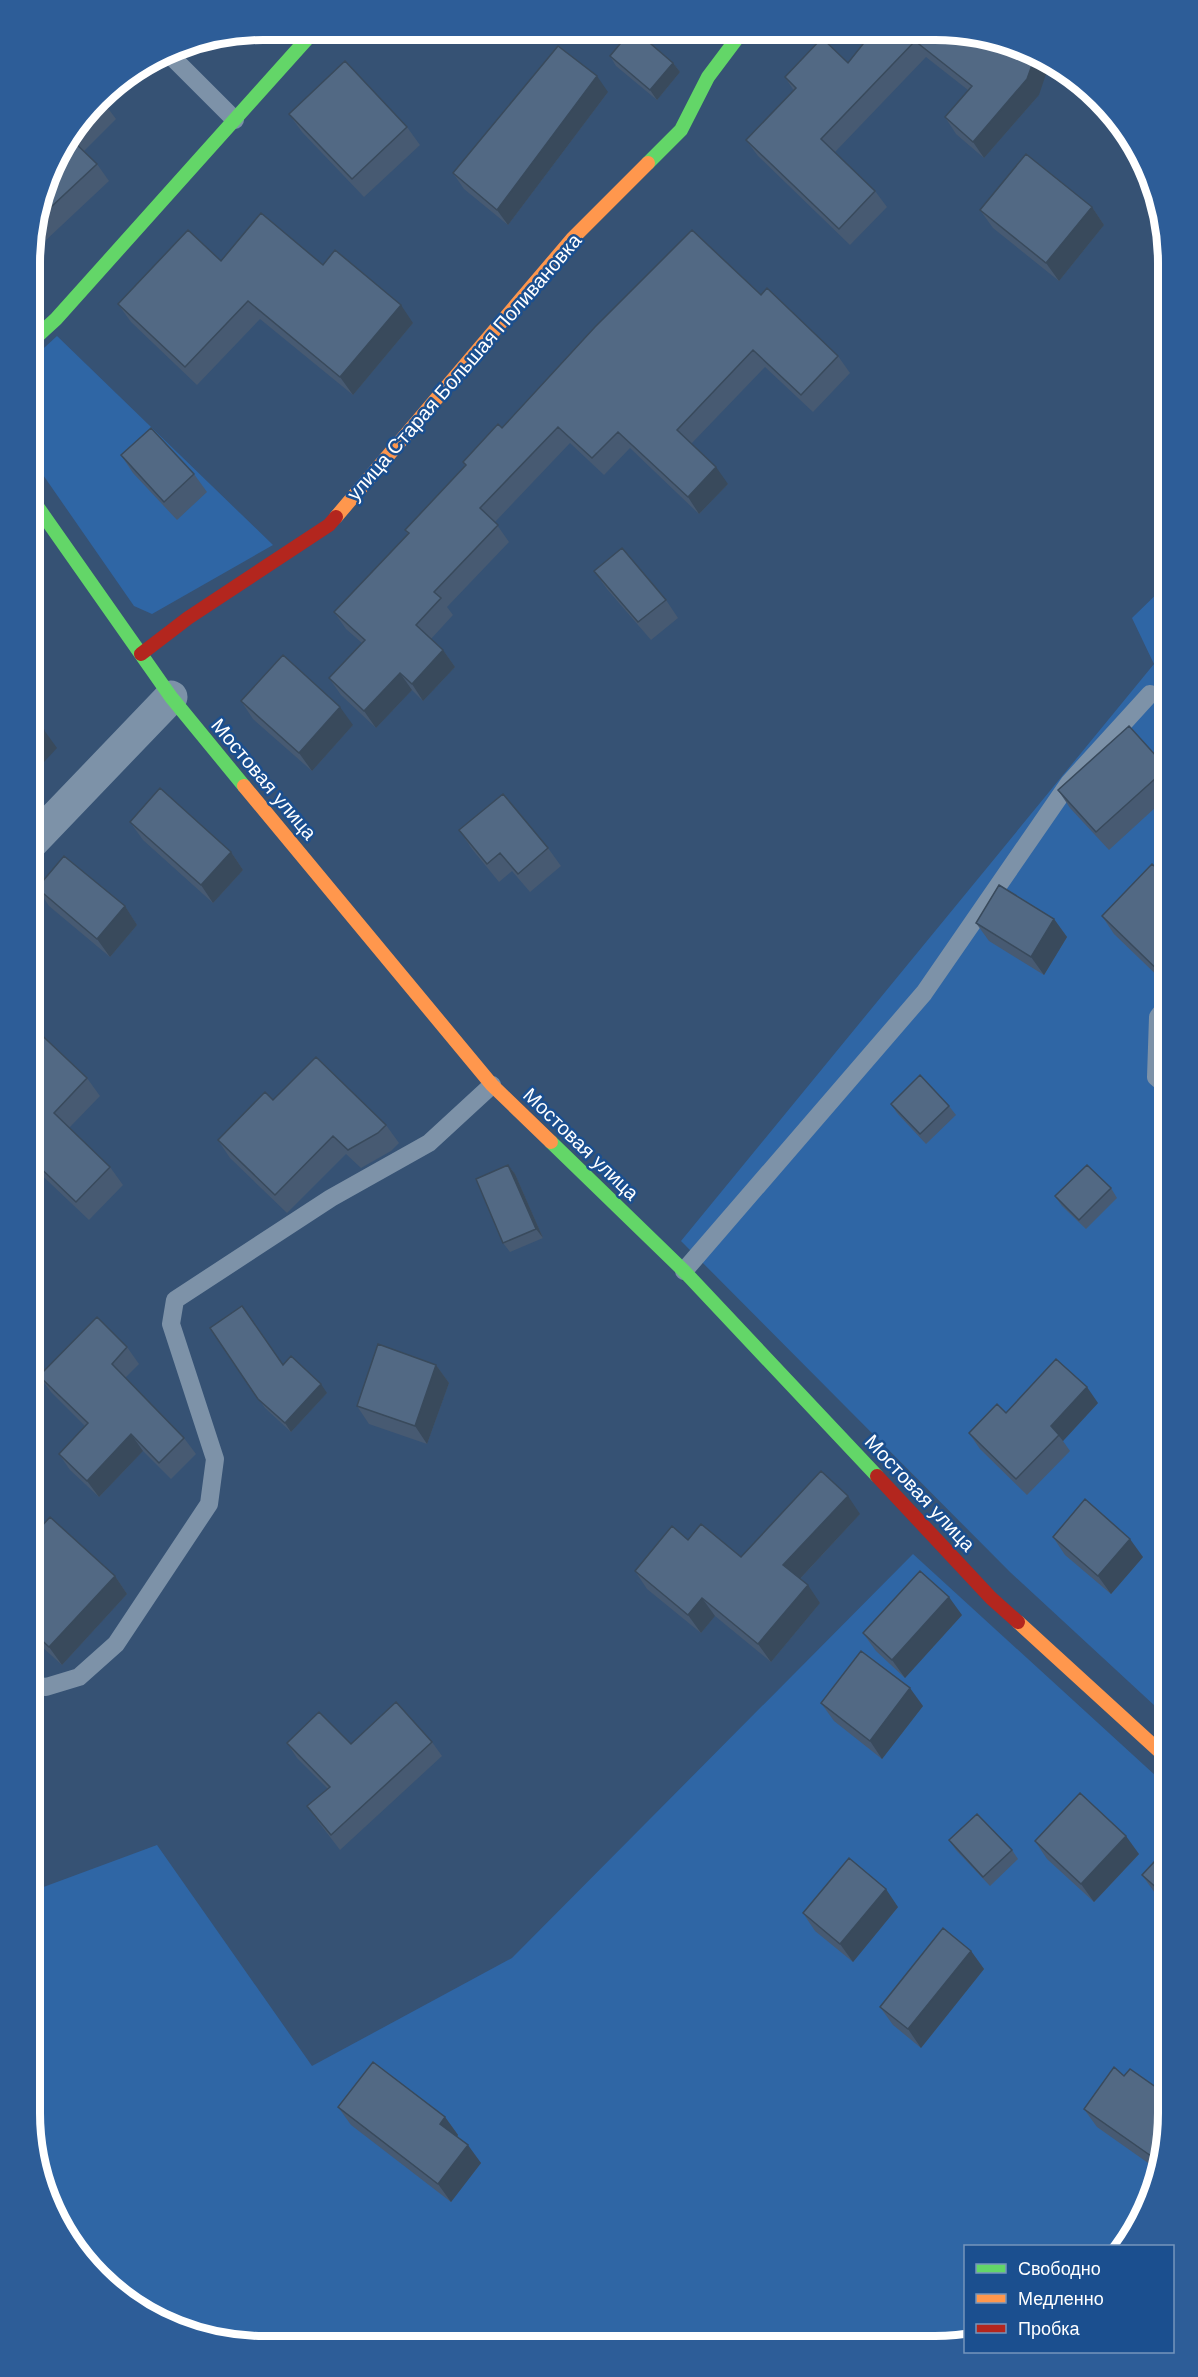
<svg xmlns="http://www.w3.org/2000/svg" width="1198" height="2377" viewBox="0 0 1198 2377" font-family="Helvetica,sans-serif">
  <style>
    .green { fill: #2f66a5 }
    .lines { fill: none; stroke-linecap: round; stroke-linejoin: round }
    .lane { stroke: #7d92a8; stroke-width: 18 }
    .street { stroke: #7d92a8; stroke-width: 33 }
    .fast { stroke: #63d668; stroke-width: 14 }
    .slow { stroke: #ff974d; stroke-width: 14 }
    .jam { stroke: #b3261e; stroke-width: 14 }
    .wall { fill: #475a72 }
    .shaded-wall { fill: #394a5c }
    .building { fill: #526984; stroke: #394a5c; stroke-width: 1.5 }
    .labels { text-anchor: middle; stroke-width: 5; stroke-linejoin: round; paint-order: stroke }
    .street-label { font-size: 20px; fill: #fff; stroke: #1b4f8f }
    .rim { fill: none; stroke: #fff; stroke-width: 8 }
  </style>
  <rect width="100%" height="100%" fill="#365274"/>
  <path class="green" d="M 57,336 L 273,545 L 152,614 L 134,606 L 32,459 L 32,359 Z
    M 1168,583 L 1168,1718 L 1010,1572 L 681,1241 L 1154,664 L 1132,618 Z
    M 913,1554 L 1168,1787 L 1167,2129 L 1150,2202 L 1125,2246 L 966,2246 L 965,2342 L 934,2347 L 233,2345 L 174,2329 L 110,2289 L 70,2243 L 42,2188 L 30,2113 L 30,1892 L 157,1845 L 312,2066 L 512,1958 Z"/>
  <g class="lines">
    <path class="lane" d="M 167,52 L 235,120
      M 1168,1087 L 1156,1077 L 1158,1017 L 1168,1004
      M 684,1271 L 924,993 L 1069,783 L 1150,694
      M 30,1685 L 46,1687 L 79,1677 L 116,1644 L 209,1504 L 215,1459 L 171,1324 L 175,1300 L 331,1198 L 429,1143 L 492,1085"/>
    <path class="street" d="M 31,843 L 171,697"/>
    <path class="fast" d="M 648,163 L 681,130 L 708,77 L 741,33
      M 32,341 L 56,319 L 315,30
      M 32,499 L 171,697 L 244,786
      M 551,1142 L 684,1271 L 877,1476"/>
    <path class="slow" d="M 336,517 L 572,239 L 648,163
      M 244,786 L 492,1085 L 551,1142
      M 1018,1622 L 1168,1759"/>
    <path class="jam" d="M 141,654 L 188,618 L 329,525 L 336,517
      M 877,1476 L 991,1598 L 1018,1622"/>
  </g>
  <path class="wall" d="M 871,34 L 979,34 L 1039,95 L 984,158 L 956,134 L 945,117 L 968,90 L 926,57 L 835,152 L 875,191 L 887,207 L 850,245 L 758,156 L 746,140 L 794,91 L 785,77 L 848,63 Z
    M 610,56 L 673,63 L 680,72 L 657,100 L 616,66 Z
    M 608,92 L 508,225 L 464,189 L 453,173 Z
    M 101,99 L 116,119 L 84,151 L 97,164 L 109,181 L 45,241 L 33,229 L 54,160 Z
    M 289,114 L 407,127 L 420,145 L 364,197 L 302,132 Z
    M 1092,207 L 1104,225 L 1059,281 L 993,228 L 980,210 Z
    M 221,261 L 323,265 L 413,323 L 353,395 L 260,319 L 197,385 L 131,322 L 118,304 Z
    M 761,295 L 838,356 L 850,373 L 813,412 L 765,367 L 691,444 L 728,484 L 699,514 L 630,448 L 604,475 L 570,443 L 495,522 L 509,542 L 447,607 L 453,615 L 431,639 L 443,650 L 455,667 L 423,701 L 412,690 L 376,728 L 341,695 L 329,678 L 362,643 L 346,629 L 334,612 L 408,534 L 405,530 L 465,466 L 463,462 L 502,428 Z
    M 121,455 L 194,474 L 207,492 L 177,520 L 133,473 Z
    M 594,571 L 666,600 L 678,618 L 651,640 L 607,589 Z
    M 241,701 L 353,725 L 312,771 L 253,719 Z
    M 1129,726 L 1168,769 L 1168,796 L 1109,850 L 1070,808 L 1058,790 Z
    M 130,822 L 231,852 L 243,870 L 213,903 L 143,840 Z
    M 459,830 L 548,848 L 561,866 L 530,892 L 512,871 L 499,882 L 472,849 Z
    M 1168,879 L 1168,986 L 1114,934 L 1102,916 Z
    M 37,888 L 125,906 L 137,925 L 110,957 L 49,906 Z
    M 1054,919 L 1067,937 L 1044,975 L 989,941 L 976,923 Z
    M 31,1008 L 43,1025 L 37,1031 L 87,1078 L 100,1096 L 69,1128 L 110,1167 L 123,1185 L 89,1220 L 31,1165 Z
    M 1168,1008 L 1168,1036 L 1157,1021 Z
    M 273,1100 L 386,1125 L 399,1143 L 391,1151 L 361,1168 L 346,1154 L 287,1213 L 230,1158 L 218,1140 Z
    M 891,1104 L 949,1106 L 956,1115 L 926,1144 L 897,1113 Z
    M 508,1165 L 515,1174 L 543,1238 L 510,1252 L 503,1243 Z
    M 1111,1188 L 1117,1198 L 1086,1229 L 1062,1206 L 1055,1196 Z
    M 210,1328 L 283,1365 L 327,1393 L 291,1432 L 265,1408 Z
    M 127,1347 L 139,1364 L 125,1378 L 184,1438 L 196,1454 L 171,1479 L 143,1451 L 99,1497 L 70,1470 L 59,1454 L 85,1426 L 51,1392 L 39,1376 Z
    M 436,1365 L 449,1383 L 427,1444 L 369,1424 L 357,1406 Z
    M 1098,1403 L 1063,1441 L 1070,1451 L 1027,1495 L 980,1449 L 969,1433 L 1006,1413 Z
    M 860,1514 L 800,1579 L 820,1603 L 771,1662 L 715,1616 L 701,1633 L 647,1589 L 635,1571 L 688,1540 L 741,1557 Z
    M 1053,1537 L 1143,1557 L 1111,1594 L 1065,1555 Z
    M 31,1538 L 115,1576 L 127,1594 L 62,1665 L 30,1636 Z
    M 962,1615 L 905,1678 L 876,1651 L 863,1633 Z
    M 821,1703 L 923,1706 L 882,1759 L 834,1721 Z
    M 432,1742 L 442,1756 L 340,1850 L 317,1820 L 307,1806 L 328,1789 L 297,1758 L 287,1743 L 351,1744 Z
    M 949,1840 L 1012,1850 L 1018,1859 L 990,1886 L 956,1850 Z
    M 1035,1841 L 1139,1854 L 1094,1902 L 1047,1859 Z
    M 1168,1847 L 1168,1905 L 1155,1893 L 1142,1875 Z
    M 898,1907 L 853,1962 L 815,1931 L 803,1913 Z
    M 971,1951 L 984,1969 L 921,2048 L 893,2025 L 880,2007 Z
    M 1124,2076 L 1167,2129 L 1158,2170 L 1097,2127 L 1084,2109 Z
    M 338,2107 L 445,2117 L 458,2135 L 457,2137 L 481,2163 L 451,2202 L 351,2125 Z"/>
  <path class="shaded-wall" d="M 1036,54 L 1050,62 L 1039,95 L 984,158 L 973,142 Z
    M 673,63 L 680,72 L 657,100 L 650,90 Z
    M 597,76 L 608,92 L 508,225 L 497,210 Z
    M 1092,207 L 1104,225 L 1059,281 L 1046,263 Z
    M 401,305 L 413,323 L 353,395 L 340,377 Z
    M 716,467 L 728,484 L 699,514 L 688,497 Z
    M 443,650 L 455,667 L 423,701 L 412,684 Z
    M 400,673 L 412,690 L 376,728 L 364,711 Z
    M 340,707 L 353,725 L 312,771 L 299,753 Z
    M 44,730 L 57,748 L 31,776 L 31,744 Z
    M 231,852 L 243,870 L 213,903 L 201,885 Z
    M 125,906 L 137,925 L 110,957 L 97,939 Z
    M 1054,919 L 1067,937 L 1044,975 L 1031,957 Z
    M 508,1165 L 515,1174 L 543,1238 L 536,1229 Z
    M 436,1365 L 449,1383 L 427,1444 L 415,1426 Z
    M 321,1384 L 327,1393 L 291,1432 L 285,1423 Z
    M 1087,1387 L 1098,1403 L 1063,1441 L 1051,1426 Z
    M 131,1434 L 143,1451 L 99,1497 L 87,1481 Z
    M 848,1496 L 860,1514 L 796,1583 L 783,1565 Z
    M 1130,1539 L 1143,1557 L 1111,1594 L 1098,1576 Z
    M 115,1576 L 127,1594 L 62,1665 L 49,1647 Z
    M 808,1585 L 820,1603 L 771,1662 L 758,1644 Z
    M 949,1597 L 962,1615 L 905,1678 L 892,1660 Z
    M 702,1598 L 715,1616 L 701,1633 L 688,1615 Z
    M 910,1688 L 923,1706 L 882,1759 L 870,1741 Z
    M 1126,1836 L 1139,1854 L 1094,1902 L 1081,1884 Z
    M 886,1889 L 898,1907 L 853,1962 L 840,1944 Z
    M 971,1951 L 984,1969 L 921,2048 L 908,2029 Z
    M 445,2117 L 458,2135 L 452,2142 L 440,2124 Z
    M 1164,2144 L 1159,2165 L 1154,2158 Z
    M 468,2145 L 481,2163 L 451,2202 L 438,2184 Z"/>
  <path class="building" d="M 630,32 L 637,32 L 673,63 L 650,90 L 610,56 Z
    M 871,34 L 979,34 L 1036,54 L 1027,79 L 973,142 L 945,117 L 972,86 L 915,41 L 821,139 L 875,191 L 839,229 L 746,140 L 796,88 L 785,77 L 822,38 L 848,63 Z
    M 558,46 L 597,76 L 497,210 L 453,173 Z
    M 345,61 L 407,127 L 352,179 L 289,114 Z
    M 101,99 L 104,102 L 82,124 Z
    M 71,139 L 97,164 L 36,221 L 54,160 Z
    M 1026,154 L 1092,207 L 1046,263 L 980,210 Z
    M 261,213 L 323,265 L 335,250 L 401,305 L 340,377 L 248,301 L 185,367 L 118,304 L 188,230 L 221,261 Z
    M 692,230 L 761,295 L 767,288 L 838,356 L 801,395 L 753,350 L 677,430 L 716,467 L 688,497 L 618,432 L 592,458 L 558,427 L 480,508 L 498,525 L 434,592 L 441,598 L 416,625 L 443,650 L 412,684 L 400,673 L 364,711 L 329,678 L 365,640 L 334,612 L 409,533 L 405,530 L 466,465 L 463,462 L 498,424 L 502,428 L 595,327 Z
    M 151,428 L 194,474 L 164,502 L 121,455 Z
    M 622,548 L 666,600 L 638,622 L 594,571 Z
    M 283,655 L 340,707 L 299,753 L 241,701 Z
    M 31,719 L 44,730 L 31,744 Z
    M 1129,726 L 1167,768 L 1096,832 L 1058,790 Z
    M 160,788 L 231,852 L 201,885 L 130,822 Z
    M 503,794 L 548,848 L 518,874 L 500,853 L 487,864 L 459,830 Z
    M 64,856 L 125,906 L 97,939 L 37,888 Z
    M 1152,864 L 1168,879 L 1168,980 L 1102,916 Z
    M 999,885 L 1054,919 L 1031,957 L 976,923 Z
    M 1168,1008 L 1168,1031 L 1157,1021 Z
    M 31,1025 L 87,1078 L 54,1113 L 110,1167 L 76,1202 L 31,1159 Z
    M 316,1057 L 386,1125 L 378,1133 L 348,1150 L 333,1136 L 275,1195 L 218,1140 L 265,1092 L 273,1100 Z
    M 920,1075 L 949,1106 L 920,1134 L 891,1104 Z
    M 508,1165 L 536,1229 L 503,1243 L 476,1179 Z
    M 1087,1165 L 1111,1188 L 1079,1220 L 1055,1196 Z
    M 242,1306 L 283,1365 L 291,1356 L 321,1384 L 285,1423 L 258,1399 L 210,1328 Z
    M 97,1317 L 127,1347 L 112,1364 L 184,1438 L 159,1463 L 131,1434 L 87,1481 L 59,1454 L 88,1423 L 39,1376 Z
    M 378,1344 L 436,1365 L 415,1426 L 357,1406 Z
    M 1056,1359 L 1087,1387 L 1051,1426 L 1059,1435 L 1016,1479 L 969,1433 L 997,1404 L 1006,1413 Z
    M 821,1471 L 848,1496 L 783,1565 L 808,1585 L 758,1644 L 702,1598 L 688,1615 L 635,1571 L 672,1526 L 688,1540 L 701,1524 L 741,1557 Z
    M 1085,1499 L 1130,1539 L 1098,1576 L 1053,1537 Z
    M 50,1517 L 115,1576 L 49,1647 L 31,1630 L 31,1538 Z
    M 920,1571 L 949,1597 L 892,1660 L 863,1633 Z
    M 861,1651 L 910,1688 L 870,1741 L 821,1703 Z
    M 396,1702 L 432,1742 L 331,1835 L 307,1806 L 330,1787 L 287,1743 L 319,1712 L 351,1744 Z
    M 1080,1793 L 1126,1836 L 1081,1884 L 1035,1841 Z
    M 977,1814 L 1012,1850 L 983,1877 L 949,1840 Z
    M 1168,1847 L 1168,1898 L 1142,1875 Z
    M 849,1858 L 886,1889 L 840,1944 L 803,1913 Z
    M 943,1928 L 971,1951 L 908,2029 L 880,2007 Z
    M 373,2062 L 445,2117 L 440,2124 L 468,2145 L 438,2184 L 338,2107 Z
    M 1114,2067 L 1124,2076 L 1130,2069 L 1167,2095 L 1167,2129 L 1164,2144 L 1154,2158 L 1084,2109 Z"/>
  <g class="labels">
    <g class="street-label">
      <text transform="translate(464 367) rotate(-49)" y="7">улица Старая Большая Поливановка</text>
      <text transform="translate(264 779) rotate(50)" y="7">Мостовая улица</text>
      <text transform="translate(581 1144) rotate(44)" y="7">Мостовая улица</text>
      <text transform="translate(920 1493) rotate(47)" y="7">Мостовая улица</text>
    </g>
  </g>
  <path d="M0 0H1198V2377H0ZM263 40H935A223 223 0 0 1 1158 263V2113A223 223 0 0 1 935 2336H263A223 223 0 0 1 40 2113V263A223 223 0 0 1 263 40Z" fill="#2d5d98" fill-rule="evenodd"/>
  <path class="rim" d="M263 40H935A223 223 0 0 1 1158 263V2113A223 223 0 0 1 935 2336H263A223 223 0 0 1 40 2113V263A223 223 0 0 1 263 40Z"/>
  <rect x="964" y="2245" width="210" height="108" fill="#1b4f8f" stroke="#7695bc" stroke-width="1.5"/>
  <rect x="976" y="2264" width="30" height="9" fill="#63d668" stroke="#7695bc" stroke-width="1.5"/>
  <text x="1018" y="2275" font-size="18" fill="#ffffff">Свободно</text>
  <rect x="976" y="2294" width="30" height="9" fill="#ff974d" stroke="#7695bc" stroke-width="1.5"/>
  <text x="1018" y="2305" font-size="18" fill="#ffffff">Медленно</text>
  <rect x="976" y="2324" width="30" height="9" fill="#b3261e" stroke="#7695bc" stroke-width="1.5"/>
  <text x="1018" y="2335" font-size="18" fill="#ffffff">Пробка</text>
</svg>
